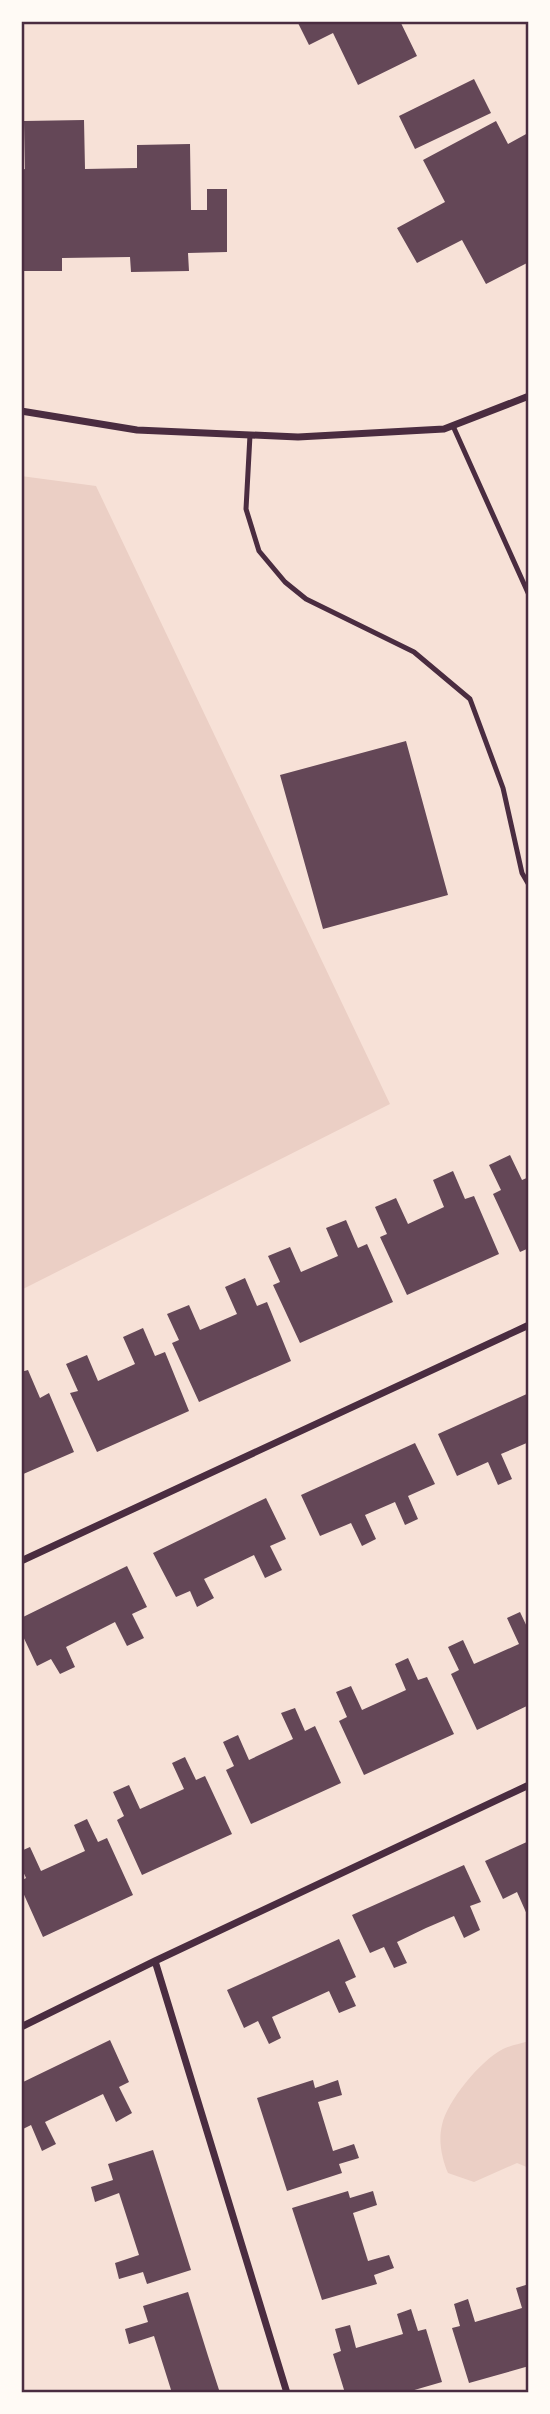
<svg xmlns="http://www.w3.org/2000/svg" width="550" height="2414" viewBox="0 0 550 2414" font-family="Rubik,sans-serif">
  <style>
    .green { fill: #ebcfc5 }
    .building { fill: #644757 }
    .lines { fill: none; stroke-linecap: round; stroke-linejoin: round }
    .service { stroke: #4a2c40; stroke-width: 5 }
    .minor { stroke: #4a2c40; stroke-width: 7 }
    .neatline { fill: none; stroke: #4a2c40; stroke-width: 2.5 }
  </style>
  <rect width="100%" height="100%" fill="#f7e1d7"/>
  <path class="green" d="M 21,476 L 96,486 L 390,1104 L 21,1290 Z
    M 529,2041 L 529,2168 L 517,2163 L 474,2182 L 448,2173 C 442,2159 438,2141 442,2125 C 447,2101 481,2060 503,2049 C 511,2045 520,2044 529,2041 Z"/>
  <path class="building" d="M 297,21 L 400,21 L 417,56 L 358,85 L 333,33 L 309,45 Z
    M 474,79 L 491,113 L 415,149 L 399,116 Z
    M 84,120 L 85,169 L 137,168 L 137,145 L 190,144 L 191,210 L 207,210 L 207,189 L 227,189 L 227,252 L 188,253 L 189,271 L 131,272 L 130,257 L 62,258 L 62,271 L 21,271 L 21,170 L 25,169 L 24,121 Z
    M 496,121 L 508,144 L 528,133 L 529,136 L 529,262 L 486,284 L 462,240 L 417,263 L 397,228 L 445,202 L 423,160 Z
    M 406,741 L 448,895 L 323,929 L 280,775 Z
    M 510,1155 L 522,1180 L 529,1177 L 529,1248 L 520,1252 L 493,1194 L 501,1190 L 489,1165 Z
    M 453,1171 L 465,1199 L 474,1196 L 499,1254 L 407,1295 L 380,1237 L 387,1234 L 375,1207 L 396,1198 L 408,1224 L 444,1207 L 433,1180 Z
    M 346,1220 L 358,1248 L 367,1244 L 393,1302 L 300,1343 L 273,1285 L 280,1282 L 268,1256 L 290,1247 L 301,1272 L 338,1256 L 326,1228 Z
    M 245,1278 L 257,1306 L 267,1302 L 291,1361 L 199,1402 L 172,1343 L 179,1340 L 167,1314 L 189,1305 L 200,1330 L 237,1314 L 225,1287 Z
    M 143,1328 L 155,1356 L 165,1352 L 189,1411 L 97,1452 L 70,1393 L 78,1391 L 66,1364 L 87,1355 L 98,1381 L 135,1364 L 123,1337 Z
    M 28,1370 L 40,1398 L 49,1393 L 74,1452 L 21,1475 L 21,1372 Z
    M 529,1393 L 529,1442 L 501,1454 L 512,1479 L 498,1485 L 488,1462 L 457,1476 L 438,1434 Z
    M 415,1443 L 435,1484 L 408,1496 L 418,1519 L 405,1525 L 395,1502 L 365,1515 L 376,1539 L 362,1546 L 351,1523 L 320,1536 L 301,1495 Z
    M 266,1498 L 286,1539 L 270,1546 L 282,1570 L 265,1578 L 254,1555 L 204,1579 L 214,1598 L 197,1607 L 190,1591 L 176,1597 L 153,1553 Z
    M 127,1566 L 147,1607 L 132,1614 L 144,1638 L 127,1646 L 115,1622 L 66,1647 L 75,1667 L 60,1674 L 51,1659 L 37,1666 L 21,1632 L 21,1618 Z
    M 520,1612 L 529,1631 L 529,1705 L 477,1730 L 451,1674 L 459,1670 L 448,1647 L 463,1640 L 474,1664 L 519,1644 L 507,1618 Z
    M 408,1658 L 418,1680 L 427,1677 L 454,1734 L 364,1775 L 339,1721 L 347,1717 L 336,1692 L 351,1686 L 362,1710 L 406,1690 L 395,1664 Z
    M 295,1708 L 305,1731 L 315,1726 L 341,1783 L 251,1824 L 226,1770 L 234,1766 L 223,1742 L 238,1735 L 249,1760 L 293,1739 L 281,1713 Z
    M 185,1757 L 196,1780 L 205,1776 L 232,1834 L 142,1875 L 117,1820 L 124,1816 L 113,1792 L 129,1785 L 140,1809 L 184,1789 L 172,1763 Z
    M 87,1819 L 98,1842 L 107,1838 L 133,1895 L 43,1937 L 21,1888 L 21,1881 L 26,1878 L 21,1867 L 21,1851 L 30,1847 L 41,1871 L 85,1851 L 74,1825 Z
    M 529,1841 L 529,1919 L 517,1892 L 503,1899 L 485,1861 Z
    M 464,1865 L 481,1902 L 470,1906 L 480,1930 L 464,1938 L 454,1916 L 426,1928 L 397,1942 L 407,1963 L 394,1968 L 384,1947 L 370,1953 L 352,1915 Z
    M 339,1939 L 356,1977 L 345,1982 L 356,2006 L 339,2013 L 329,1991 L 272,2017 L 281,2038 L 269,2044 L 258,2021 L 244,2028 L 227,1990 Z
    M 110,2040 L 129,2082 L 119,2087 L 132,2113 L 116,2122 L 103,2094 L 45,2122 L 56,2144 L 42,2151 L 31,2125 L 21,2130 L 21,2083 Z
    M 313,2080 L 315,2088 L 338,2080 L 342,2095 L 318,2102 L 333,2151 L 354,2144 L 359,2158 L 339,2164 L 342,2173 L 287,2191 L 257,2098 Z
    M 153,2150 L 191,2270 L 147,2284 L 143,2272 L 119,2279 L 115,2263 L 139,2255 L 119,2193 L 95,2202 L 91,2187 L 113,2180 L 108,2164 Z
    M 348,2191 L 350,2198 L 373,2191 L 377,2205 L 353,2213 L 368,2261 L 389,2255 L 394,2268 L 374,2275 L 377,2284 L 322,2300 L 292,2208 Z
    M 529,2284 L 529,2366 L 469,2383 L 452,2328 L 460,2326 L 454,2304 L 468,2299 L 475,2322 L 522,2308 L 516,2288 Z
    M 188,2292 L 208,2356 L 220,2393 L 172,2393 L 154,2336 L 129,2344 L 125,2329 L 148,2322 L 143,2306 Z
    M 411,2309 L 418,2331 L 426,2329 L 442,2382 L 404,2393 L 345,2393 L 333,2354 L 341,2351 L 335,2329 L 350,2325 L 356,2348 L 403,2334 L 397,2314 Z"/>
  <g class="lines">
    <path class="service" d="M 453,426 L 529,595
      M 250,435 L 246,509 L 259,551 L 285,582 L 306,599 L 414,652 L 470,699 L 503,788 L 522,873 L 529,885"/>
    <path class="minor" d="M 21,411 L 137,430 L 298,437 L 444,429 L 529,396
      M 21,1561 L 529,1325
      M 155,1961 L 287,2393
      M 21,2027 L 155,1961 L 529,1785"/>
  </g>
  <rect width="550" height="2414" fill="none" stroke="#fffaf5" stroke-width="46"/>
  <rect x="23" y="23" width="504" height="2368" class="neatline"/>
</svg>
